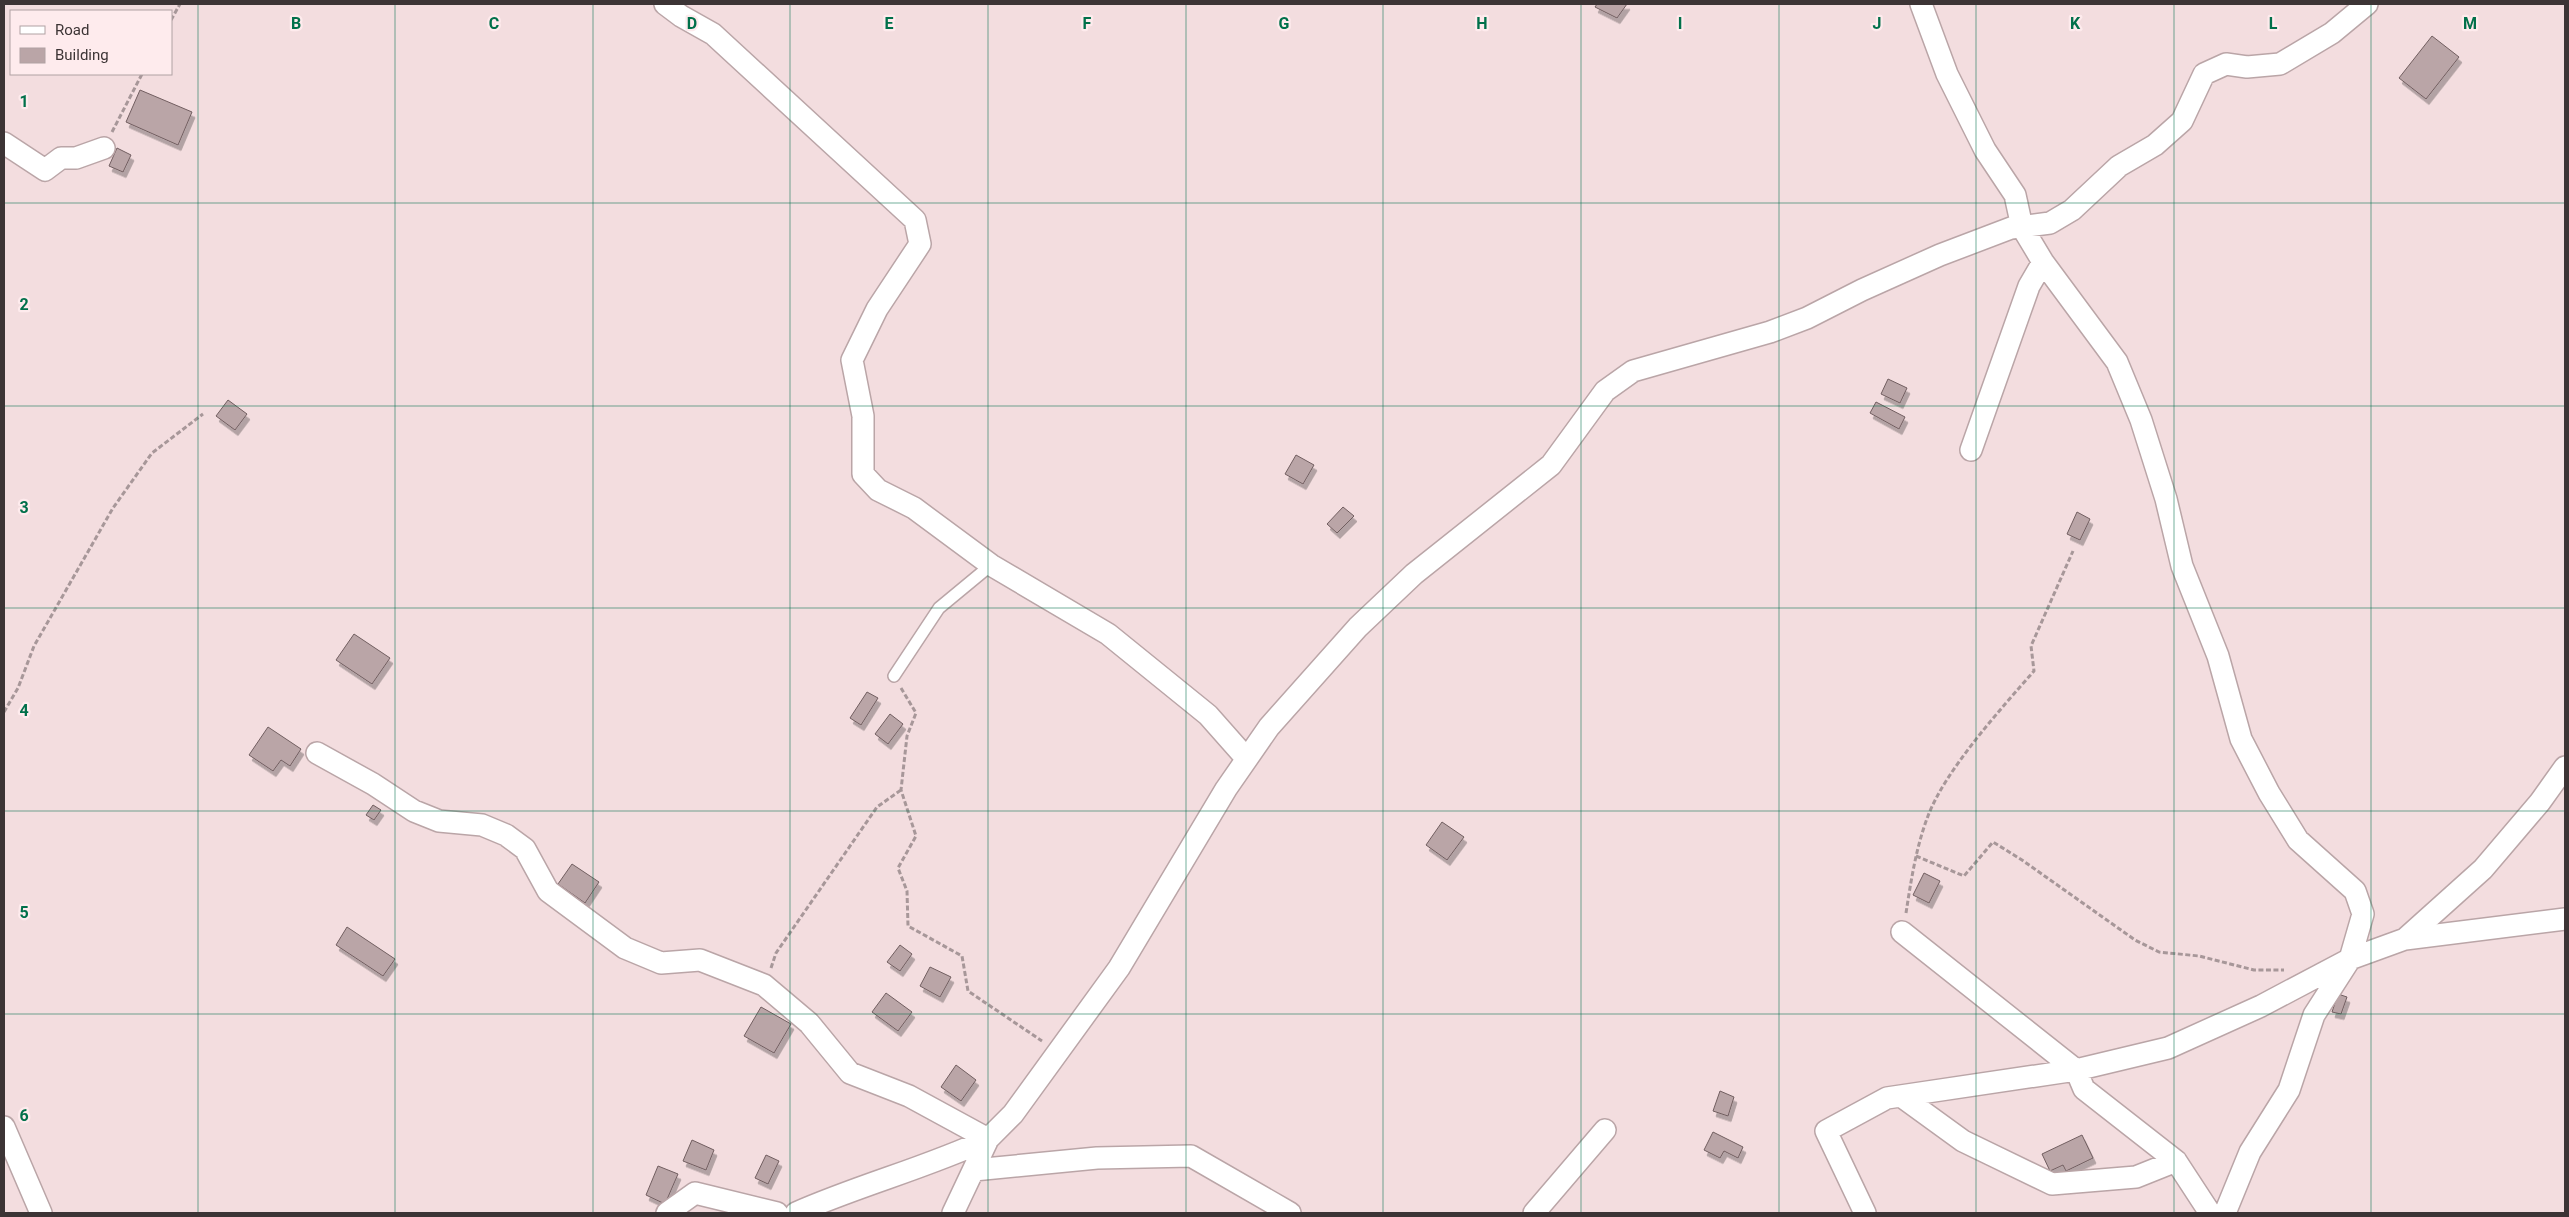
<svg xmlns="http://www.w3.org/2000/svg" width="2569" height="1217" viewBox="0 0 2569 1217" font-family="Roboto,sans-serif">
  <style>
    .building { fill: #baa5a7; stroke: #715e60; filter: url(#shadow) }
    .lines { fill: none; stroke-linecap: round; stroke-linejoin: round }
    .lane-casing { stroke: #baa5a7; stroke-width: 14 }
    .street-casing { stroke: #baa5a7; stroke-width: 24 }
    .path { stroke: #a79799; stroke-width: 3; stroke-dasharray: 5 2.5; stroke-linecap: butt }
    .lane { stroke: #fff; stroke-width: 11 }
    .street { stroke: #fff; stroke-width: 21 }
    .grid { fill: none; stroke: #00704a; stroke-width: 1; stroke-opacity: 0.55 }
    .grid-label { font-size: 16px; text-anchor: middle; font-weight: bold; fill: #00704a; stroke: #feebed; stroke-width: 4.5; stroke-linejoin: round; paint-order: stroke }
  </style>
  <defs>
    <filter id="shadow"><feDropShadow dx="3" dy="5.5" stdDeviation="0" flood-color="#0004"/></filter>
  </defs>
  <rect width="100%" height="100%" fill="#f3dddf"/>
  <path class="building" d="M 1597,4 L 1627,4 L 1617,18 L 1595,7 Z
    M 2432,36 L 2459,57 L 2426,99 L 2399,78 Z
    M 140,90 L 192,112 L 178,145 L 126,122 Z
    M 117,148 L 131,155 L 123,172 L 109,166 Z
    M 1888,379 L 1907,388 L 1900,403 L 1881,394 Z
    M 228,400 L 247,414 L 235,430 L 216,416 Z
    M 1876,402 L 1905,417 L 1899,429 L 1870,413 Z
    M 1296,455 L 1314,465 L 1303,484 L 1285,474 Z
    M 1343,507 L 1354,516 L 1337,533 L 1327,524 Z
    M 2077,512 L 2090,519 L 2080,540 L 2067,534 Z
    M 354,634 L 390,658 L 372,684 L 336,660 Z
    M 867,692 L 878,698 L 861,725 L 850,718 Z
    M 890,714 L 903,724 L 888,744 L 875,734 Z
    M 268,727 L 301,749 L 290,766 L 281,760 L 273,771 L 249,755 Z
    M 373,805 L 381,810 L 374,820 L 366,815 Z
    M 1442,822 L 1464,837 L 1447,860 L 1426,845 Z
    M 572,864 L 599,882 L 585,903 L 558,884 Z
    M 1924,873 L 1940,881 L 1929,903 L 1913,895 Z
    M 347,927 L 395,959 L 383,976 L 336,945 Z
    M 900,945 L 912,954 L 900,971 L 887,962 Z
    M 930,967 L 951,977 L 940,997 L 920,986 Z
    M 886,993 L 912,1012 L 898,1031 L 872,1012 Z
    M 2338,994 L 2347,997 L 2341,1014 L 2332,1012 Z
    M 761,1007 L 791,1024 L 774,1053 L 744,1036 Z
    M 956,1065 L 976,1080 L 961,1101 L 941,1087 Z
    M 1720,1091 L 1734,1097 L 1728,1116 L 1713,1111 Z
    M 1713,1132 L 1743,1147 L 1738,1158 L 1724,1151 L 1720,1158 L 1704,1150 Z
    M 2082,1135 L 2093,1158 L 2066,1171 L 2063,1165 L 2050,1171 L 2042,1154 Z
    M 692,1140 L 714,1150 L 706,1170 L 683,1161 Z
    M 766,1155 L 779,1161 L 768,1184 L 755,1178 Z
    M 658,1166 L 678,1174 L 665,1204 L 646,1195 Z"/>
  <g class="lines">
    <g class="lane-casing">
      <path id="lane" d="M 894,676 L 939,608 L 991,565"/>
    </g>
    <g class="street-casing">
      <path id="street" d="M 665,4 L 681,16 L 713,34 L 915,220 L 920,244 L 877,309 L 852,360 L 863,416 L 863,474 L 878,490 L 914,508 L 991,565 L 1108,634 L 1208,715 L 1246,758
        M 1921,4 L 1947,74 L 1985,150 L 2015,195 L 2022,227 L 2043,262 L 2117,362 L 2141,420 L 2166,499 L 2182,566 L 2218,656 L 2241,739 L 2269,793 L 2298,840 L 2355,891 L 2363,914 L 2350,959 L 2314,1015 L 2289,1090 L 2250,1152 L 2225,1213
        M 4,143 L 45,170 L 61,158 L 76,158 L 104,148
        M 1971,450 L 2029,286 L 2043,262
        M 317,753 L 373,784 L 414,811 L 439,821 L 482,825 L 506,835 L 525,849 L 548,891 L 625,948 L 661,963 L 700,960 L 764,985 L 809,1023 L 850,1073 L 909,1096 L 988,1139
        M 1902,932 L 2076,1070 L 2084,1089 L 2176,1161 L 2210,1213
        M 2405,939 L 2483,869 L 2540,802 L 2565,767
        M 1901,1096 L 1963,1141 L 2052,1184 L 2136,1177 L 2176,1161
        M 4,1127 L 41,1213
        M 974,1170 L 1097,1158 L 1191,1156 L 1290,1213
        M 667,1213 L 695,1193 L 777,1213
        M 796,1213 C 859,1185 926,1168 988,1139
        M 953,1213 L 988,1139 L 1013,1114 L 1119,968 L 1226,789 L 1269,727 L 1358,627 L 1414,574 L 1551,465 L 1605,391 L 1633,371 L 1770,332 L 1807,318 L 1862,290 L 1940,255 L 2011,228 L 2050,223 L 2072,210 L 2119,166 L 2155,145 L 2182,121 L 2204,74 L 2226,64 L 2247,67 L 2280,64 L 2332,33 L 2367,4
        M 1534,1213 L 1605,1130
        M 1865,1213 L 1826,1131 L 1887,1098 L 2076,1070 L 2168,1048 L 2261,1006 L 2350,959 L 2405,939 L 2565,919"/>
    </g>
    <path class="path" d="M 171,20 L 180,4
      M 112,132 L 142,74
      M 901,688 L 916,713 L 907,736 L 901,790 L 916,836 L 898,868 L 907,891 L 908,926 L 962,956 L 968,991 L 1042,1041
      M 4,712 L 18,688 L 34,646 L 113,508 L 152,453 L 203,414
      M 1916,856 L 1964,876 L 1993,842 L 2022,860 L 2135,940 L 2159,952 L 2199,956 L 2254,970 L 2284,970
      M 1906,913 C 1911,881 1916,847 1928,816 C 1946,769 2000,710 2034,671 L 2031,646 L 2073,551
      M 771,968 L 776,953 L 877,807 L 901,790"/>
    <use href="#lane" class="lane"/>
    <use href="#street" class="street"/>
  </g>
  <path class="grid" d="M 198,4 L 198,1213M 395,4 L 395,1213M 593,4 L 593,1213M 790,4 L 790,1213M 988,4 L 988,1213M 1186,4 L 1186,1213M 1383,4 L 1383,1213M 1581,4 L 1581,1213M 1779,4 L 1779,1213M 1976,4 L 1976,1213M 2174,4 L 2174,1213M 2371,4 L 2371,1213M 4,203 L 2565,203M 4,406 L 2565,406M 4,608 L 2565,608M 4,811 L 2565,811M 4,1014 L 2565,1014"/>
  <g class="grid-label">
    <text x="296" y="29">B</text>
    <text x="494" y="29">C</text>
    <text x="692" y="29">D</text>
    <text x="889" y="29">E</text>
    <text x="1087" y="29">F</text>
    <text x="1284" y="29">G</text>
    <text x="1482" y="29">H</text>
    <text x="1680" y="29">I</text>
    <text x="1877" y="29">J</text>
    <text x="2075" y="29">K</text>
    <text x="2273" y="29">L</text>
    <text x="2470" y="29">M</text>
    <text x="24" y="107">1</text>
    <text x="24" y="310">2</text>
    <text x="24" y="513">3</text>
    <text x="24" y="716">4</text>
    <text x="24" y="918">5</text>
    <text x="24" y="1121">6</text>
  </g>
  <rect width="2569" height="1217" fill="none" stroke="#3c3435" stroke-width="10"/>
  <rect x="10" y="10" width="162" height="65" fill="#feebed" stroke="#b0a2a3"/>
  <rect x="20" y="26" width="25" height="8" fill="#ffffff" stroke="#b0a2a3"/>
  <text x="55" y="35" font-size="15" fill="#3c3435">Road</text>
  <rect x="20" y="48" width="25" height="15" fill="#baa5a7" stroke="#b0a2a3"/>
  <text x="55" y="60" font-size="15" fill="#3c3435">Building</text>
</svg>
